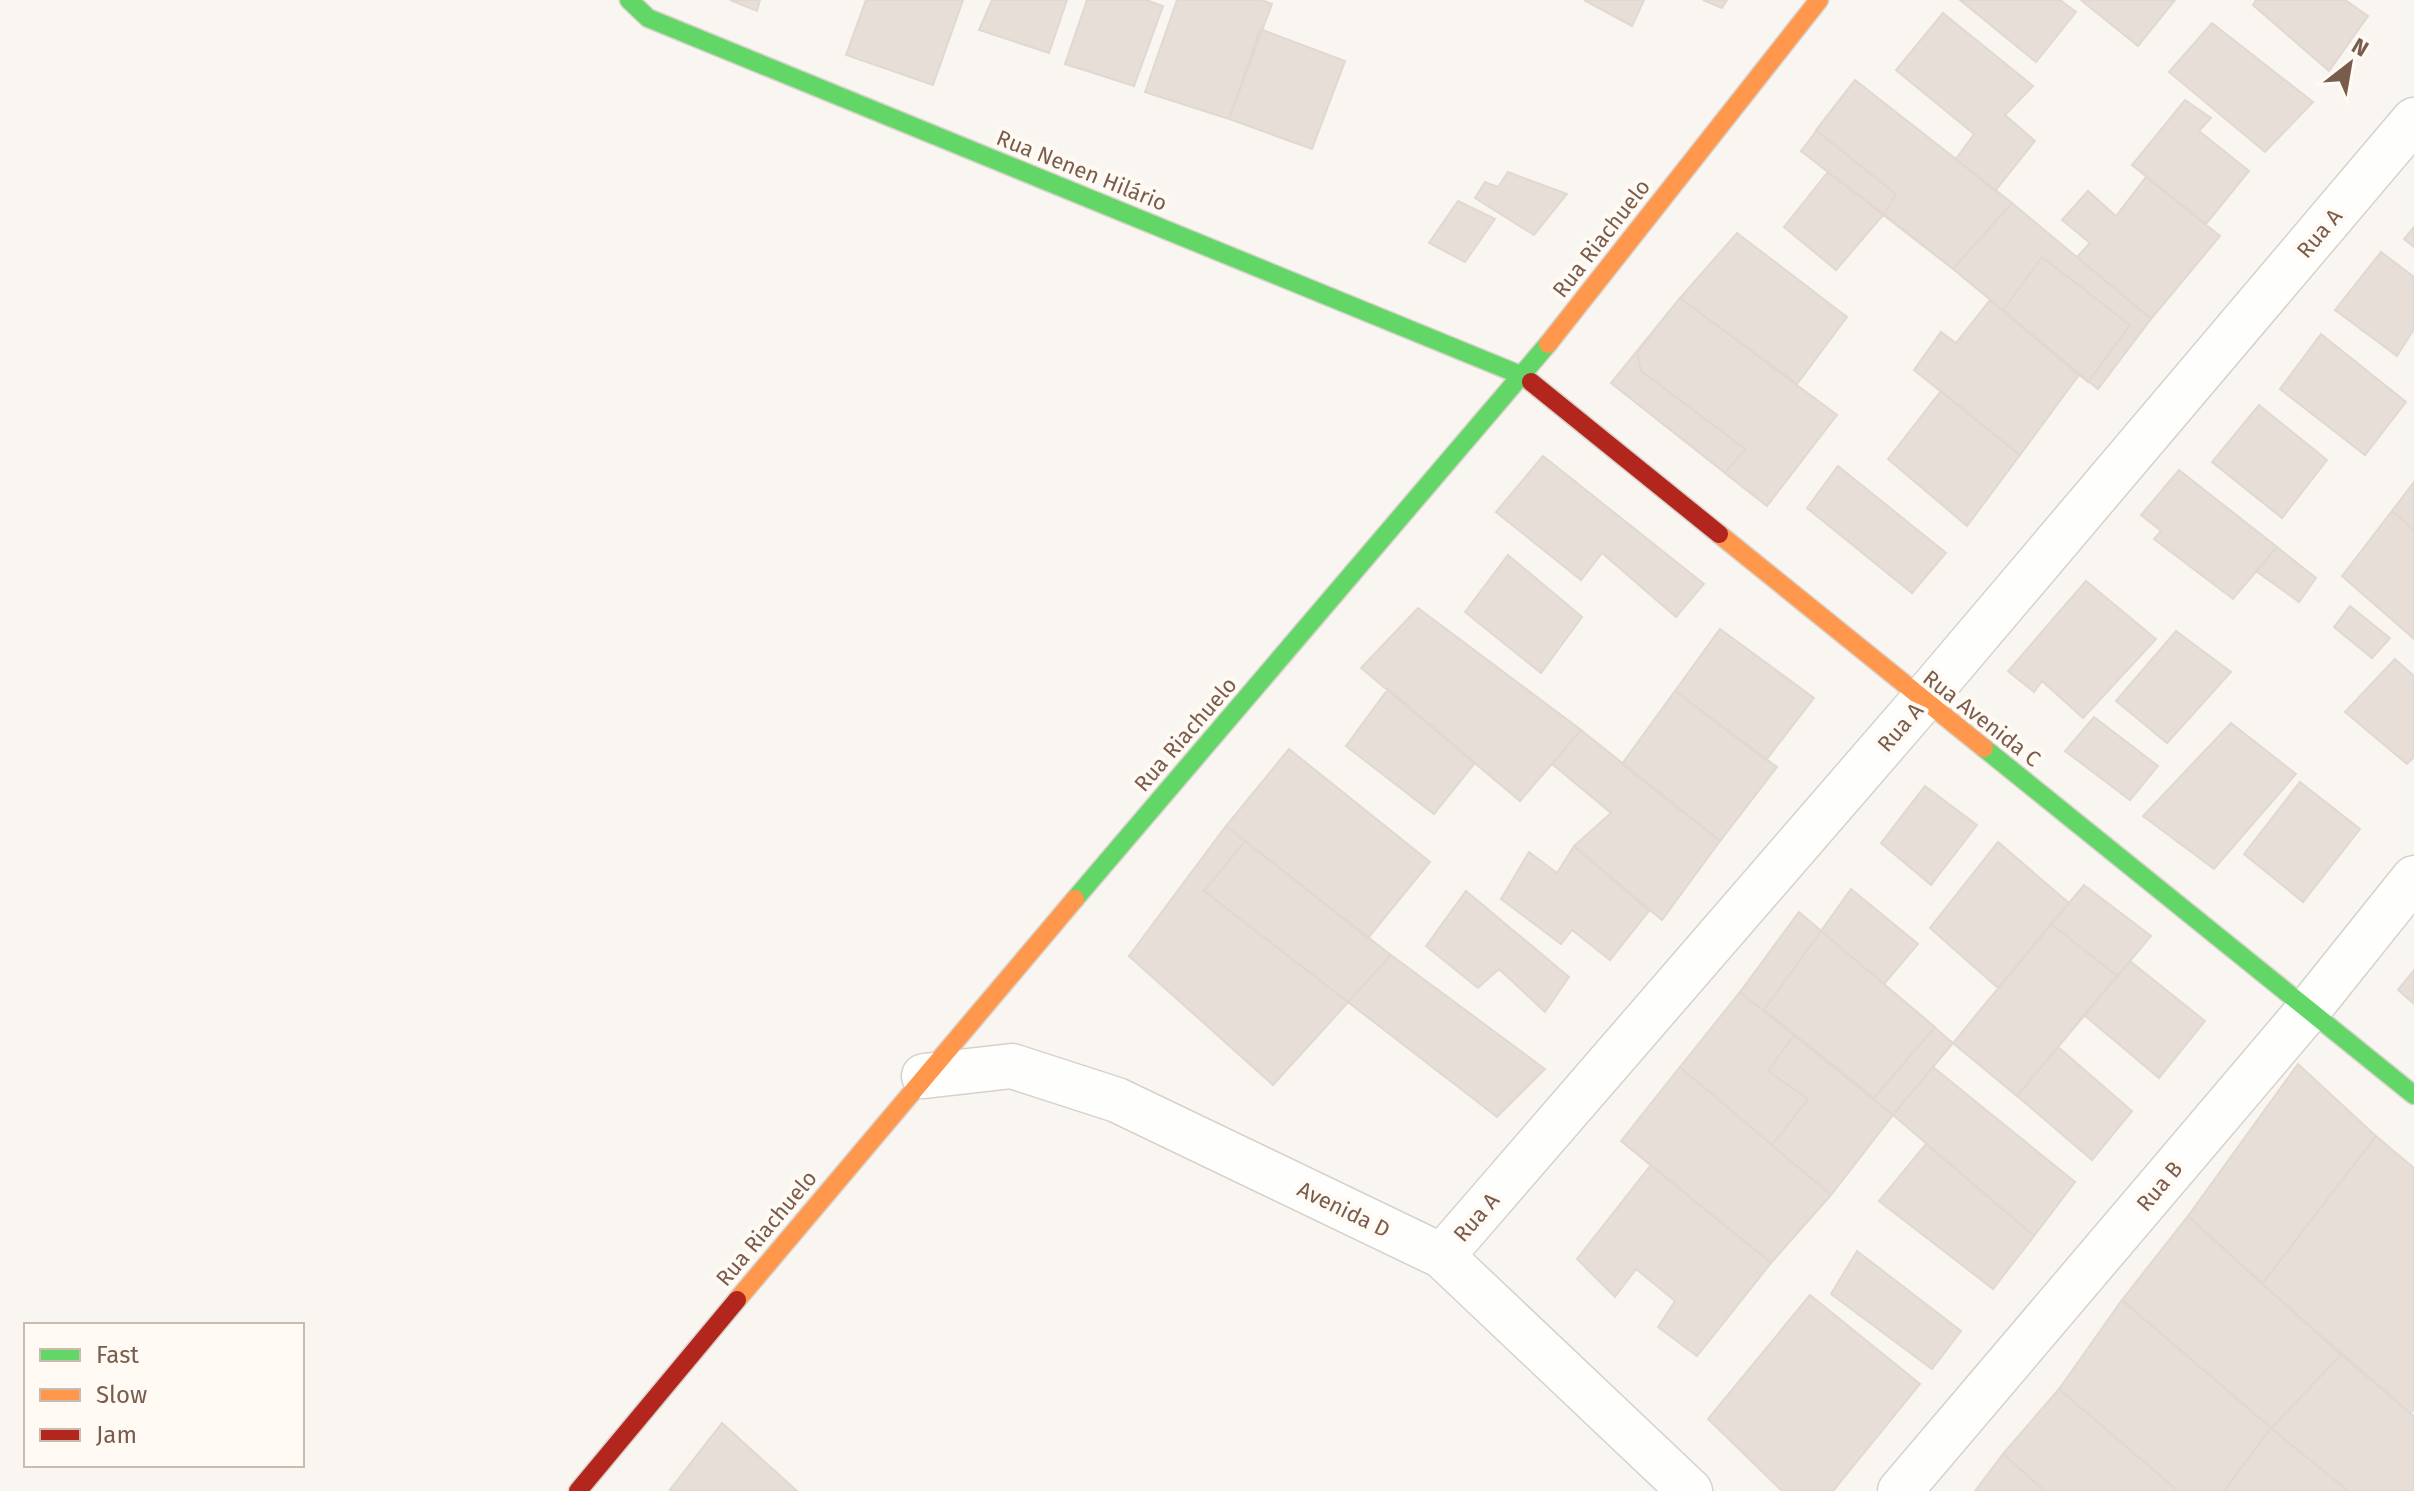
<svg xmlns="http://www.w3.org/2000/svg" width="2414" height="1491" viewBox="0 0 2414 1491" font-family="'Fira Sans',sans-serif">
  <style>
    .building { fill: #e6ded7; stroke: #e2d8d2; stroke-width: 2 }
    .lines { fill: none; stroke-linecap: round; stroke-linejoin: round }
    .street-casing { stroke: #d7d1cb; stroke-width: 47 }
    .fast-casing { stroke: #d9d2cb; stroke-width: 21 }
    .slow-casing { stroke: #d9d2cb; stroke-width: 21 }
    .jam-casing { stroke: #d9d2cb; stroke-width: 21 }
    .street { stroke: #fefefd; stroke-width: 44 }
    .fast { stroke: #63d668; stroke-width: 18 }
    .slow { stroke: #ff974d; stroke-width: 18 }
    .jam { stroke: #b3261e; stroke-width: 18 }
    .labels { text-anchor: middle; stroke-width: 8; stroke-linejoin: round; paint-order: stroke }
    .street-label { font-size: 22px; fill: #7a5c4d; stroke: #fffaf3 }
  </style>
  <rect width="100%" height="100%" fill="#f9f5f0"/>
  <path class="building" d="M 730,0 L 760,0 L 757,11 Z
    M 866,0 L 963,0 L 933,85 L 846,55 Z
    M 992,0 L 1067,0 L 1049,53 L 979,30 Z
    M 1087,0 L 1146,0 L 1163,6 L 1134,86 L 1065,64 Z
    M 1177,0 L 1262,0 L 1272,4 L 1229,119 L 1145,92 Z
    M 1584,0 L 1644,0 L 1632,26 Z
    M 1703,0 L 1727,0 L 1722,8 Z
    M 1960,0 L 2060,0 L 2076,12 L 2036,62 Z
    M 2081,0 L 2175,0 L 2138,46 Z
    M 2256,0 L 2345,0 L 2368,16 L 2329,71 L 2253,5 Z
    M 1943,13 L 2033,86 L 2005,115 L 2035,141 L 1995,191 L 1956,159 L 1974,134 L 1896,70 Z
    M 2212,23 L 2313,102 L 2265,152 L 2169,72 Z
    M 1260,29 L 1345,61 L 1312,149 L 1229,119 Z
    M 1855,80 L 2012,203 L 1953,269 L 1801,151 Z
    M 1855,80 L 2012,203 L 1953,269 L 1884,214 L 1896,194 L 1816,130 Z
    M 2185,100 L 2211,118 L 2199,131 L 2249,171 L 2206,224 L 2132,165 Z
    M 1508,172 L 1567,194 L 1534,235 L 1475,198 L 1485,182 L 1498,187 Z
    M 1828,172 L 1884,214 L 1836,270 L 1784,227 Z
    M 2146,177 L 2220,236 L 2151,319 L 2077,257 L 2090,243 L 2062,220 L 2088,191 L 2116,216 Z
    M 1458,201 L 1495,219 L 1465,262 L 1429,243 Z
    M 2012,203 L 2151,319 L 2098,389 L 1953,269 Z
    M 2414,227 L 2414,247 L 2404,239 Z
    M 1737,233 L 1847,317 L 1797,384 L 1680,298 Z
    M 2381,252 L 2414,277 L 2414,329 L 2397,356 L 2335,310 Z
    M 2042,257 L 2130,325 L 2088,382 L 2003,310 Z
    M 1680,298 L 1837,415 L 1767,506 L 1611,383 Z
    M 1680,298 L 1837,415 L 1767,506 L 1725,473 L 1745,449 L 1641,371 L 1637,353 Z
    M 1990,300 L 2079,375 L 2020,455 L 1914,370 L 1941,332 L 1956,343 Z
    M 2321,334 L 2406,402 L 2365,455 L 2280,389 Z
    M 1941,391 L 2020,455 L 1967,526 L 1888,459 Z
    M 2259,405 L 2327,460 L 2282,518 L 2212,462 Z
    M 1543,456 L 1704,584 L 1676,617 L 1602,553 L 1581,580 L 1496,512 Z
    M 1838,466 L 1946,553 L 1912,593 L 1807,508 Z
    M 2179,470 L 2277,547 L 2233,599 L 2154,539 L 2161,531 L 2141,515 Z
    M 2414,482 L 2414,530 L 2392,511 Z
    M 2392,511 L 2414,530 L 2414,639 L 2342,576 Z
    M 2277,547 L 2316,578 L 2299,602 L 2256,571 Z
    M 1508,555 L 1582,617 L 1541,673 L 1465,612 Z
    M 2086,581 L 2156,639 L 2083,718 L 2042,681 L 2034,692 L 2008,671 Z
    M 2350,606 L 2390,638 L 2372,658 L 2334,627 Z
    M 1418,608 L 1581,730 L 1520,801 L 1361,668 Z
    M 1720,629 L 1814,698 L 1766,760 L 1675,691 Z
    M 2176,631 L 2231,672 L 2167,743 L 2116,701 Z
    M 2395,659 L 2414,676 L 2414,757 L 2407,764 L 2345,712 Z
    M 1388,689 L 1475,763 L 1434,814 L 1346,746 Z
    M 1675,691 L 1777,767 L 1720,841 L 1622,764 Z
    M 2094,717 L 2158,766 L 2130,800 L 2065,751 Z
    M 2231,723 L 2296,774 L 2214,869 L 2143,816 Z
    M 1581,730 L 1720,841 L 1662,920 L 1574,846 L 1611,813 L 1552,764 Z
    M 1289,749 L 1430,862 L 1368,938 L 1226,826 Z
    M 2300,782 L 2360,829 L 2303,902 L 2244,854 Z
    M 1925,786 L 1977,825 L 1931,885 L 1881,843 Z
    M 1226,826 L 1391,955 L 1273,1085 L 1129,956 Z
    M 1245,841 L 1391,955 L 1348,1002 L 1204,891 Z
    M 1998,842 L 2069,903 L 1998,988 L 1930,928 Z
    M 1574,846 L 1649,911 L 1610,960 L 1572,930 L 1561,944 L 1501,899 L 1529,852 L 1557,873 Z
    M 2084,885 L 2151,936 L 2017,1096 L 1953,1043 Z
    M 1851,889 L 1918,944 L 1884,984 L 1821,931 Z
    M 1466,891 L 1569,977 L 1545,1012 L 1499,969 L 1478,988 L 1426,946 Z
    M 1799,912 L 1953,1043 L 1893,1115 L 1740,992 Z
    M 2051,924 L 2117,976 L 2017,1096 L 1953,1043 Z
    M 1821,931 L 1935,1027 L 1874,1098 L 1764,1010 Z
    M 1391,955 L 1545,1069 L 1497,1117 L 1348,1002 Z
    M 2130,961 L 2205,1021 L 2159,1078 L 2084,1015 Z
    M 2414,970 L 2414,1004 L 2398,990 Z
    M 1740,992 L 1893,1115 L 1831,1195 L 1680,1067 Z
    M 1794,1035 L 1893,1115 L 1831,1195 L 1772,1145 L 1808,1099 L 1768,1071 Z
    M 2058,1047 L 2132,1111 L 2092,1160 L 2017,1096 Z
    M 2298,1064 L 2376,1136 L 2262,1284 L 2188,1216 Z
    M 1680,1067 L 1831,1195 L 1771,1263 L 1621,1141 Z
    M 1933,1067 L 2075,1182 L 2034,1236 L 1893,1115 Z
    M 2376,1136 L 2414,1168 L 2414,1409 L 2410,1413 L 2262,1284 Z
    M 1926,1144 L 2034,1236 L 1993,1289 L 1879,1201 Z
    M 1651,1165 L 1771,1263 L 1697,1356 L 1658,1327 L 1675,1301 L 1636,1269 L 1615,1297 L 1577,1259 Z
    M 2188,1216 L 2341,1355 L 2271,1428 L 2122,1300 Z
    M 1857,1251 L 1961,1331 L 1932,1369 L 1831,1294 Z
    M 1810,1295 L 1920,1384 L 1833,1491 L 1782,1491 L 1708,1419 Z
    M 2122,1300 L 2271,1428 L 2224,1491 L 2178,1491 L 2059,1389 Z
    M 2341,1355 L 2414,1416 L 2414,1491 L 2348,1491 L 2271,1428 Z
    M 2059,1389 L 2178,1491 L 2045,1491 L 2003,1454 Z
    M 722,1423 L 797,1491 L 669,1491 Z
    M 2271,1428 L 2348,1491 L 2224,1491 Z
    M 2003,1454 L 2045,1491 L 1975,1491 Z"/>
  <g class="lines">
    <g class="street-casing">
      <path id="street" d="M 924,1076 L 1012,1066 L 1117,1100 L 1442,1256 L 1690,1491
        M 1442,1256 L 1922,701 L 2414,120
        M 1900,1491 L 2310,1008 L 2414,878"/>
    </g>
    <g class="fast-casing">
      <path id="fast" d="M 629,0 L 648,18 L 1523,376 L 1531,382
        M 1984,748 L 2414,1095
        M 1075,899 L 1548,344"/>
    </g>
    <g class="slow-casing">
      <path id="slow" d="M 1548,344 L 1819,0
        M 1719,534 L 1984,748
        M 737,1300 L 1075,899"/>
    </g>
    <g class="jam-casing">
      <path id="jam" d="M 1531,382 L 1719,534
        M 578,1491 L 737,1300"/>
    </g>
    <use href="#street" class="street"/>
    <use href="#fast" class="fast"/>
    <use href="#slow" class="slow"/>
    <use href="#jam" class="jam"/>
  </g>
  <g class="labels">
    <g class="street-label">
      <text transform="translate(1082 170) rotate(22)" y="8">Rua Nenen Hilário</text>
      <text transform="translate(2319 233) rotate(-50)" y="8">Rua A</text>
      <text transform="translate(1601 238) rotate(-52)" y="8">Rua Riachuelo</text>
      <text transform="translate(1982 718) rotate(38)" y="8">Rua Avenida C</text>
      <text transform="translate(1900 727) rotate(-49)" y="8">Rua A</text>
      <text transform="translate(1185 734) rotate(-49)" y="8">Rua Riachuelo</text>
      <text transform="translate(2159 1186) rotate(-50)" y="8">Rua B</text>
      <text transform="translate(1344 1209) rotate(26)" y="8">Avenida D</text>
      <text transform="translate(1476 1217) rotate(-49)" y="8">Rua A</text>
      <text transform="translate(766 1228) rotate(-50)" y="8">Rua Riachuelo</text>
    </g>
  </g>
  <rect x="24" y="1323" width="280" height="144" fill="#fffaf3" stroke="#cabbb1" stroke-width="2"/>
  <rect x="40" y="1349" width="40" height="12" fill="#63d668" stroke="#cabbb1" stroke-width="2"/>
  <text x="96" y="1363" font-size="24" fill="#7a5c4d">Fast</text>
  <rect x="40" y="1389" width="40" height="12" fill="#ff974d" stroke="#cabbb1" stroke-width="2"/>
  <text x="96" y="1403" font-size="24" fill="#7a5c4d">Slow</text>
  <rect x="40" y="1429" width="40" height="12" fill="#b3261e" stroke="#cabbb1" stroke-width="2"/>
  <text x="96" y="1443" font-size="24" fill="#7a5c4d">Jam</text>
  <g transform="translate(2350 64) rotate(31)" stroke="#fffaf3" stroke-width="6" paint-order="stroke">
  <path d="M0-6L14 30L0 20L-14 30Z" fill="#7a5c4d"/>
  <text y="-12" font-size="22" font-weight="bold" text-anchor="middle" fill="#7a5c4d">N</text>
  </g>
</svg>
